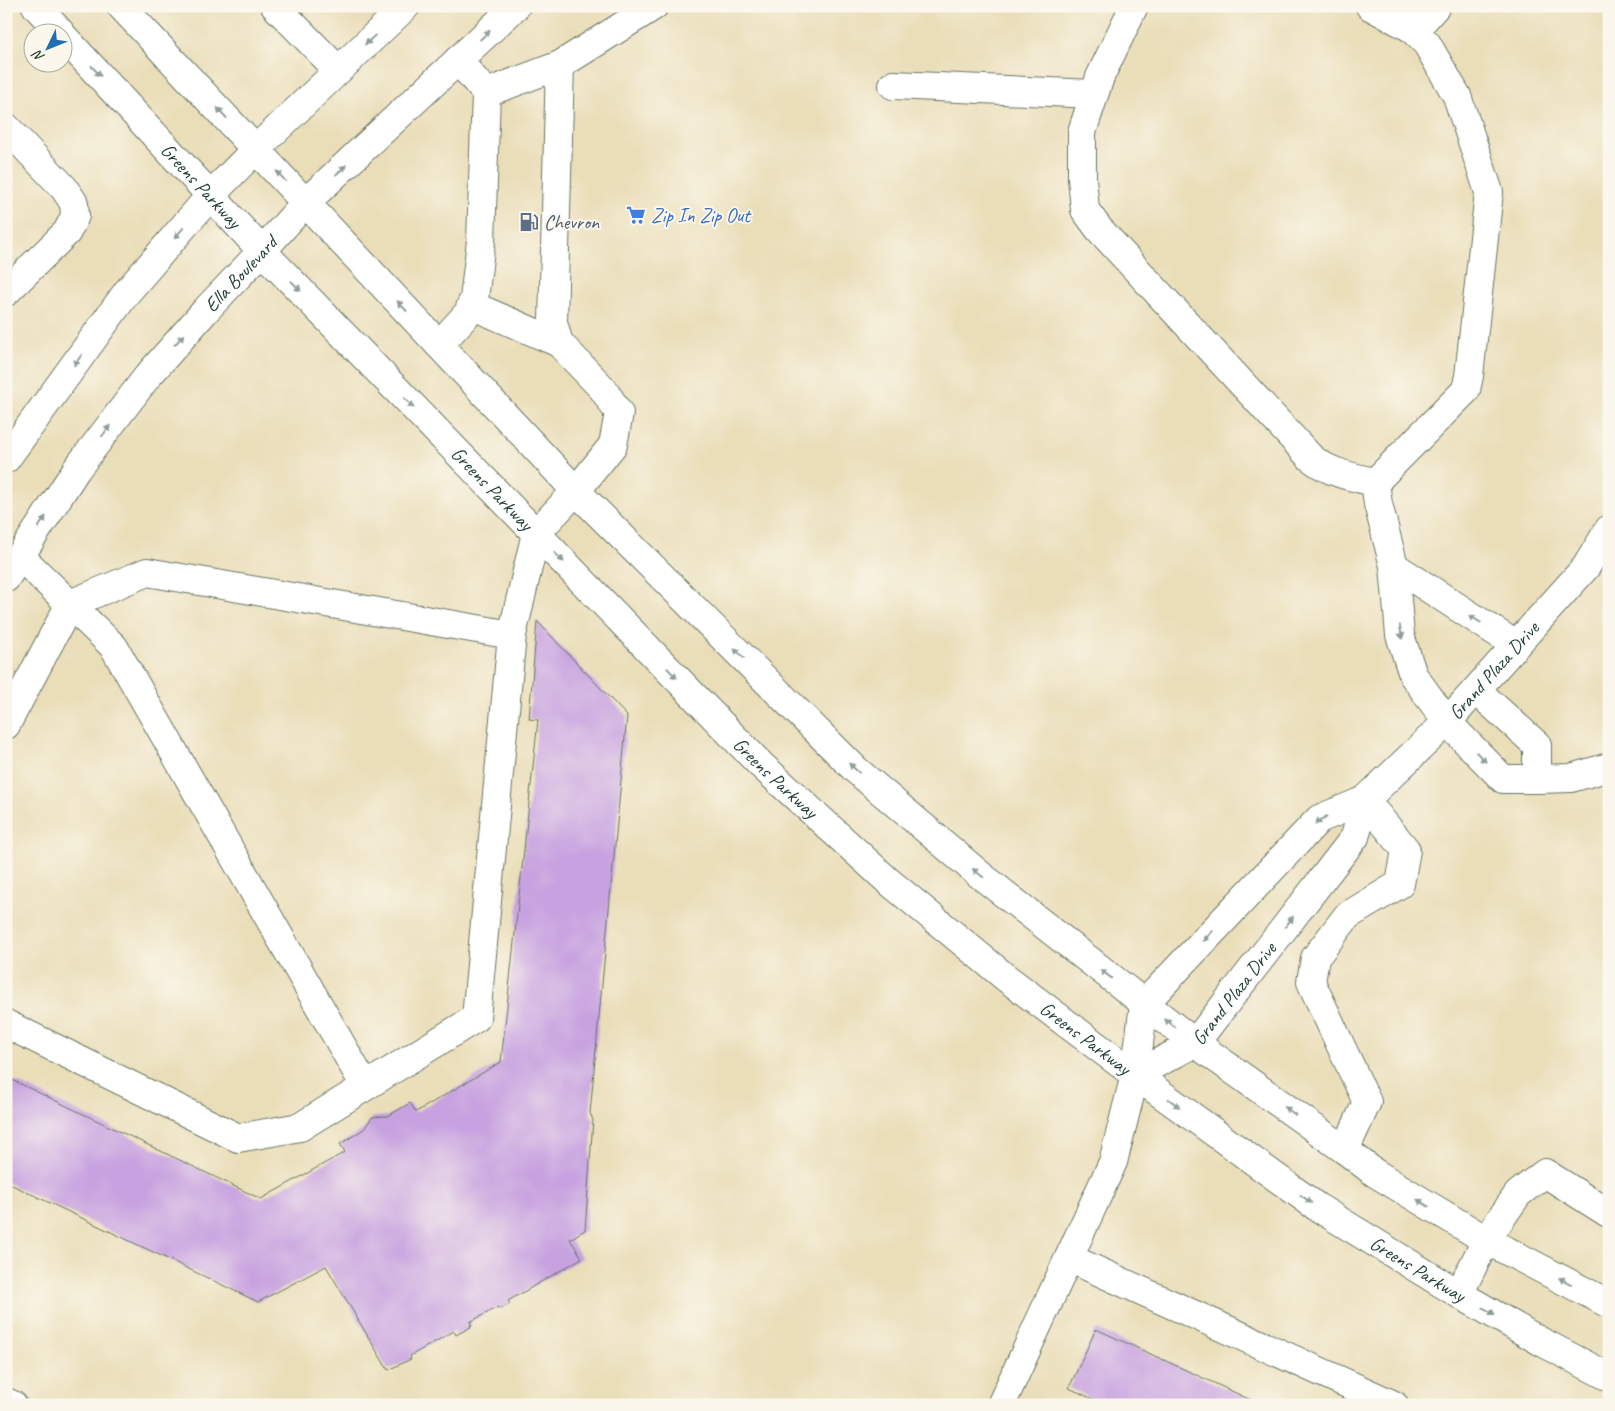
<svg xmlns="http://www.w3.org/2000/svg" width="1615" height="1411" viewBox="0 0 1615 1411" font-family="Caveat,sans-serif">
  <style>
    .building { fill: #c7a2e0 }
    .lines { fill: none; stroke-linecap: round; stroke-linejoin: round }
    .minor-casing { stroke: #667563; stroke-width: 30 }
    .major-casing { stroke: #667563; stroke-width: 30 }
    .minor { stroke: #fff; stroke-width: 28 }
    .major { stroke: #fff; stroke-width: 28 }
    .oneway { fill: #8f9e9a }
    .labels { text-anchor: middle; stroke-width: 4; stroke-linejoin: round; paint-order: stroke }
    .street-label { font-size: 20px; fill: #1f3d34; stroke: #fbf7ec }
    .shop-label { font-size: 20px; fill: #366cbe; stroke: #fbf7ec; text-anchor: start }
    .service-label { font-size: 20px; fill: #4e5e75; stroke: #fbf7ec; text-anchor: start }
  </style>
  <rect width="100%" height="100%" fill="#fbf7ec"/>
  <filter id="ink" filterUnits="userSpaceOnUse"><feTurbulence type="fractalNoise" baseFrequency=".02" numOctaves="2"/><feDisplacementMap in="SourceGraphic" scale="10" xChannelSelector="R" yChannelSelector="G"/><feConvolveMatrix kernelMatrix="1 2 1 2 8 2 1 2 1" color-interpolation-filters="sRGB"/></filter>
  <filter id="wash" filterUnits="userSpaceOnUse"><feTurbulence type="fractalNoise" baseFrequency=".0096" numOctaves="4" result="noise"/><feDisplacementMap in="SourceGraphic" scale="20" xChannelSelector="R" yChannelSelector="G"/><feGaussianBlur stdDeviation="1.12" result="paint"/><feColorMatrix in="noise" values="0 0 0 0 0 0 0 0 0 0 0 0 0 0 0 0 0 1.4 0 .05"/><feComposite in="paint" operator="in"/></filter>
  <g filter="url(#wash)">
    <rect width="100%" height="100%" fill="#eadeb9"/>
    <g id="blocks">
      <path class="building" d="M 537,621 L 627,716 L 590,1113 L 593,1120 L 585,1230 L 570,1239 L 582,1258 L 508,1301 L 510,1304 L 500,1309 L 498,1307 L 470,1322 L 472,1325 L 470,1325 L 471,1327 L 456,1335 L 454,1331 L 410,1356 L 411,1359 L 388,1370 L 326,1266 L 258,1302 L 6,1182 L 6,1077 L 261,1199 L 345,1152 L 340,1144 L 364,1129 L 372,1117 L 388,1116 L 410,1103 L 416,1112 L 501,1062 L 538,720 L 529,719 Z
        M 1096,1329 L 1262,1405 L 1106,1405 L 1069,1388 Z"/>
    </g>
  </g>
  <g filter="url(#ink)">
    <use href="#blocks" fill-opacity="0" stroke="#667563" stroke-width="1"/>
    <g class="lines">
      <g class="minor-casing">
        <g id="minor">
          <path d="M 36,6 L 60,32"/>
          <path d="M 121,6 L 576,491 L 856,770 L 979,874 L 1195,1043 L 1345,1150 L 1375,1173 L 1486,1240 L 1609,1304"/>
          <path d="M 275,6 L 338,70"/>
          <path d="M 1134,6 L 1100,77 L 1082,132 L 1082,178 L 1085,210 L 1099,229 L 1311,458 C 1330,473 1352,477 1375,482"/>
          <path d="M 1370,6 L 1411,28 L 1427,44 L 1457,96 L 1489,192 L 1469,376 L 1466,390 L 1375,482"/>
          <path d="M 1414,31 L 1436,6"/>
          <path id="s1" d="M 62,35 L 262,251 L 760,764 L 887,880 L 1005,977 L 1135,1075 L 1317,1207 L 1459,1294 L 1540,1341 L 1609,1377"/>
          <path d="M 893,85 L 1094,94"/>
          <path d="M 486,93 L 560,65"/>
          <path d="M 6,127 L 64,188 L 74,203 L 75,216 L 67,232 L 6,292"/>
          <path d="M 471,305 L 559,343"/>
          <path d="M 439,345 L 468,313 L 474,299 L 481,241 L 486,93 L 458,60"/>
          <path d="M 1375,482 L 1378,504 L 1394,566"/>
          <path d="M 20,556 L 114,647 L 365,1086"/>
          <path d="M 1476,690 L 1537,745 L 1537,779 L 1503,779 L 1447,722 L 1413,675 L 1400,635 L 1394,566 L 1516,645"/>
          <path d="M 6,725 L 70,604 L 147,572 L 512,635"/>
          <path d="M 1537,779 L 1571,778 L 1609,767"/>
          <path d="M 6,1024 L 238,1138 L 300,1127 L 476,1018 L 512,635 L 536,533 L 576,491 L 613,445 L 619,413 L 603,389 L 559,343 L 553,322 L 560,65 L 654,6"/>
          <path id="s2" d="M 1135,1075 L 1195,1043 L 1355,837 L 1365,800"/>
          <path d="M 1345,1150 L 1367,1102 L 1311,982 L 1315,958 L 1347,916 L 1400,884 L 1406,850 L 1365,800"/>
          <path d="M 1069,1258 L 1394,1405"/>
          <path d="M 1459,1294 L 1486,1240 L 1518,1194 L 1545,1173 L 1608,1213 L 1609,1212"/>
          <path d="M 6,1402 L 13,1405"/>
          <path id="s3" d="M 1001,1405 L 1113,1162 L 1135,1075 L 1144,1004 L 1319,819 L 1365,800 L 1447,722 L 1586,567 L 1609,529"/>
        </g>
      </g>
      <g class="major-casing">
        <g id="major">
          <path d="M 6,459 L 127,292 L 210,196 L 256,149 L 406,6"/>
          <path id="s4" d="M 6,578 L 76,470 L 147,377 L 206,310 L 262,251 L 305,203 L 516,6"/>
        </g>
      </g>
      <use href="#minor" class="minor"/>
      <use href="#major" class="major"/>
    </g>
    <defs><path id="oneway-solid" d="M-6-.8H1V-3.2L6.5 0L1 3.2V.8H-6Z" transform="scale(1.25)"/></defs>
    <g class="oneway">
      <use href="#oneway-solid" transform="translate(485 35) rotate(-43)"/>
      <use href="#oneway-solid" transform="translate(370 40) rotate(137)"/>
      <use href="#oneway-solid" transform="translate(96 71) rotate(47)"/>
      <use href="#oneway-solid" transform="translate(222 113) rotate(-133)"/>
      <use href="#oneway-solid" transform="translate(341 170) rotate(-43)"/>
      <use href="#oneway-solid" transform="translate(281 176) rotate(-132)"/>
      <use href="#oneway-solid" transform="translate(179 233) rotate(131)"/>
      <use href="#oneway-solid" transform="translate(296 286) rotate(46)"/>
      <use href="#oneway-solid" transform="translate(402 306) rotate(-133)"/>
      <use href="#oneway-solid" transform="translate(179 340) rotate(-49)"/>
      <use href="#oneway-solid" transform="translate(78 360) rotate(126)"/>
      <use href="#oneway-solid" transform="translate(409 403) rotate(46)"/>
      <use href="#oneway-solid" transform="translate(106 431) rotate(-53)"/>
      <use href="#oneway-solid" transform="translate(42 522) rotate(-57)"/>
      <use href="#oneway-solid" transform="translate(559 557) rotate(46)"/>
      <use href="#oneway-solid" transform="translate(1475 619) rotate(-148)"/>
      <use href="#oneway-solid" transform="translate(1401 632) rotate(80)"/>
      <use href="#oneway-solid" transform="translate(739 653) rotate(-135)"/>
      <use href="#oneway-solid" transform="translate(672 673) rotate(46)"/>
      <use href="#oneway-solid" transform="translate(1481 757) rotate(45)"/>
      <use href="#oneway-solid" transform="translate(854 768) rotate(-137)"/>
      <use href="#oneway-solid" transform="translate(1321 820) rotate(147)"/>
      <use href="#oneway-solid" transform="translate(978 873) rotate(-141)"/>
      <use href="#oneway-solid" transform="translate(1289 922) rotate(-52)"/>
      <use href="#oneway-solid" transform="translate(1208 936) rotate(133)"/>
      <use href="#oneway-solid" transform="translate(1106 974) rotate(-142)"/>
      <use href="#oneway-solid" transform="translate(1170 1023) rotate(-142)"/>
      <use href="#oneway-solid" transform="translate(1174 1103) rotate(36)"/>
      <use href="#oneway-solid" transform="translate(1290 1111) rotate(-145)"/>
      <use href="#oneway-solid" transform="translate(1306 1199) rotate(36)"/>
      <use href="#oneway-solid" transform="translate(1423 1203) rotate(-149)"/>
      <use href="#oneway-solid" transform="translate(1565 1281) rotate(-153)"/>
      <use href="#oneway-solid" transform="translate(1489 1311) rotate(30)"/>
    </g>
  </g>
  <defs>
    <g id="supermarket-bare" transform="scale(1.5)"><path d="M-6-5.5h2.5l.6 2H6L4.5 2H-2.5L-4.4-4H-6ZM-1.5 3.2a1.3 1.3 0 1 0 .1 0ZM3 3.2a1.3 1.3 0 1 0 .1 0Z" fill="#3f7fe0" stroke="#fbf7ec" stroke-width="2.5" paint-order="stroke"/></g>
    <g id="fuel-bare" transform="scale(1.5)"><path d="M-5.5-6h7V0h2V4h1.3V-2.5L3-4.5l.8-.8L6-3V5H2.5V1h-1V6h-7ZM-4.2-4.7v3.2H.2V-4.7Z" fill="#5c6f8a" stroke="#fbf7ec" stroke-width="2.5" paint-order="stroke"/></g>
  </defs>
  <g fill-rule="evenodd">
    <use href="#supermarket-bare" x="636" y="215"/>
    <use href="#fuel-bare" x="529" y="222"/>
  </g>
  <g class="labels">
    <g class="street-label">
      <text dy="7" stroke="none"><textPath href="#s1" startOffset="205">Greens Parkway</textPath></text>
      <text dy="7" stroke="none"><textPath href="#s4" startOffset="385">Ella Boulevard</textPath></text>
      <text dy="7" stroke="none"><textPath href="#s1" startOffset="625">Greens Parkway</textPath></text>
      <text dy="7" stroke="none"><textPath href="#s3" startOffset="916">Grand Plaza Drive</textPath></text>
      <text dy="7" stroke="none"><textPath href="#s1" startOffset="1030">Greens Parkway</textPath></text>
      <text dy="7" stroke="none"><textPath href="#s2" startOffset="131">Grand Plaza Drive</textPath></text>
      <text dy="7" stroke="none"><textPath href="#s1" startOffset="1435">Greens Parkway</textPath></text>
      <text dy="7" stroke="none"><textPath href="#s1" startOffset="1840">Greens Parkway</textPath></text>
    </g>
    <g class="shop-label">
      <text x="651" y="222">Zip In Zip Out</text>
    </g>
    <g class="service-label">
      <text x="544" y="229">Chevron</text>
    </g>
  </g>
  <rect width="1615" height="1411" fill="none" stroke="#fbf7ec" stroke-width="25"/>
  <g transform="translate(48 48) rotate(227)"><circle r="24" fill="#fbf7ec" stroke="#a3ada2"/>
  <path d="M0-4L9 19L0 12L-9 19Z" fill="#1f6fb2"/>
  <text y="-8" font-size="14" font-weight="bold" text-anchor="middle" fill="#1f3d34">N</text>
  </g>
</svg>
